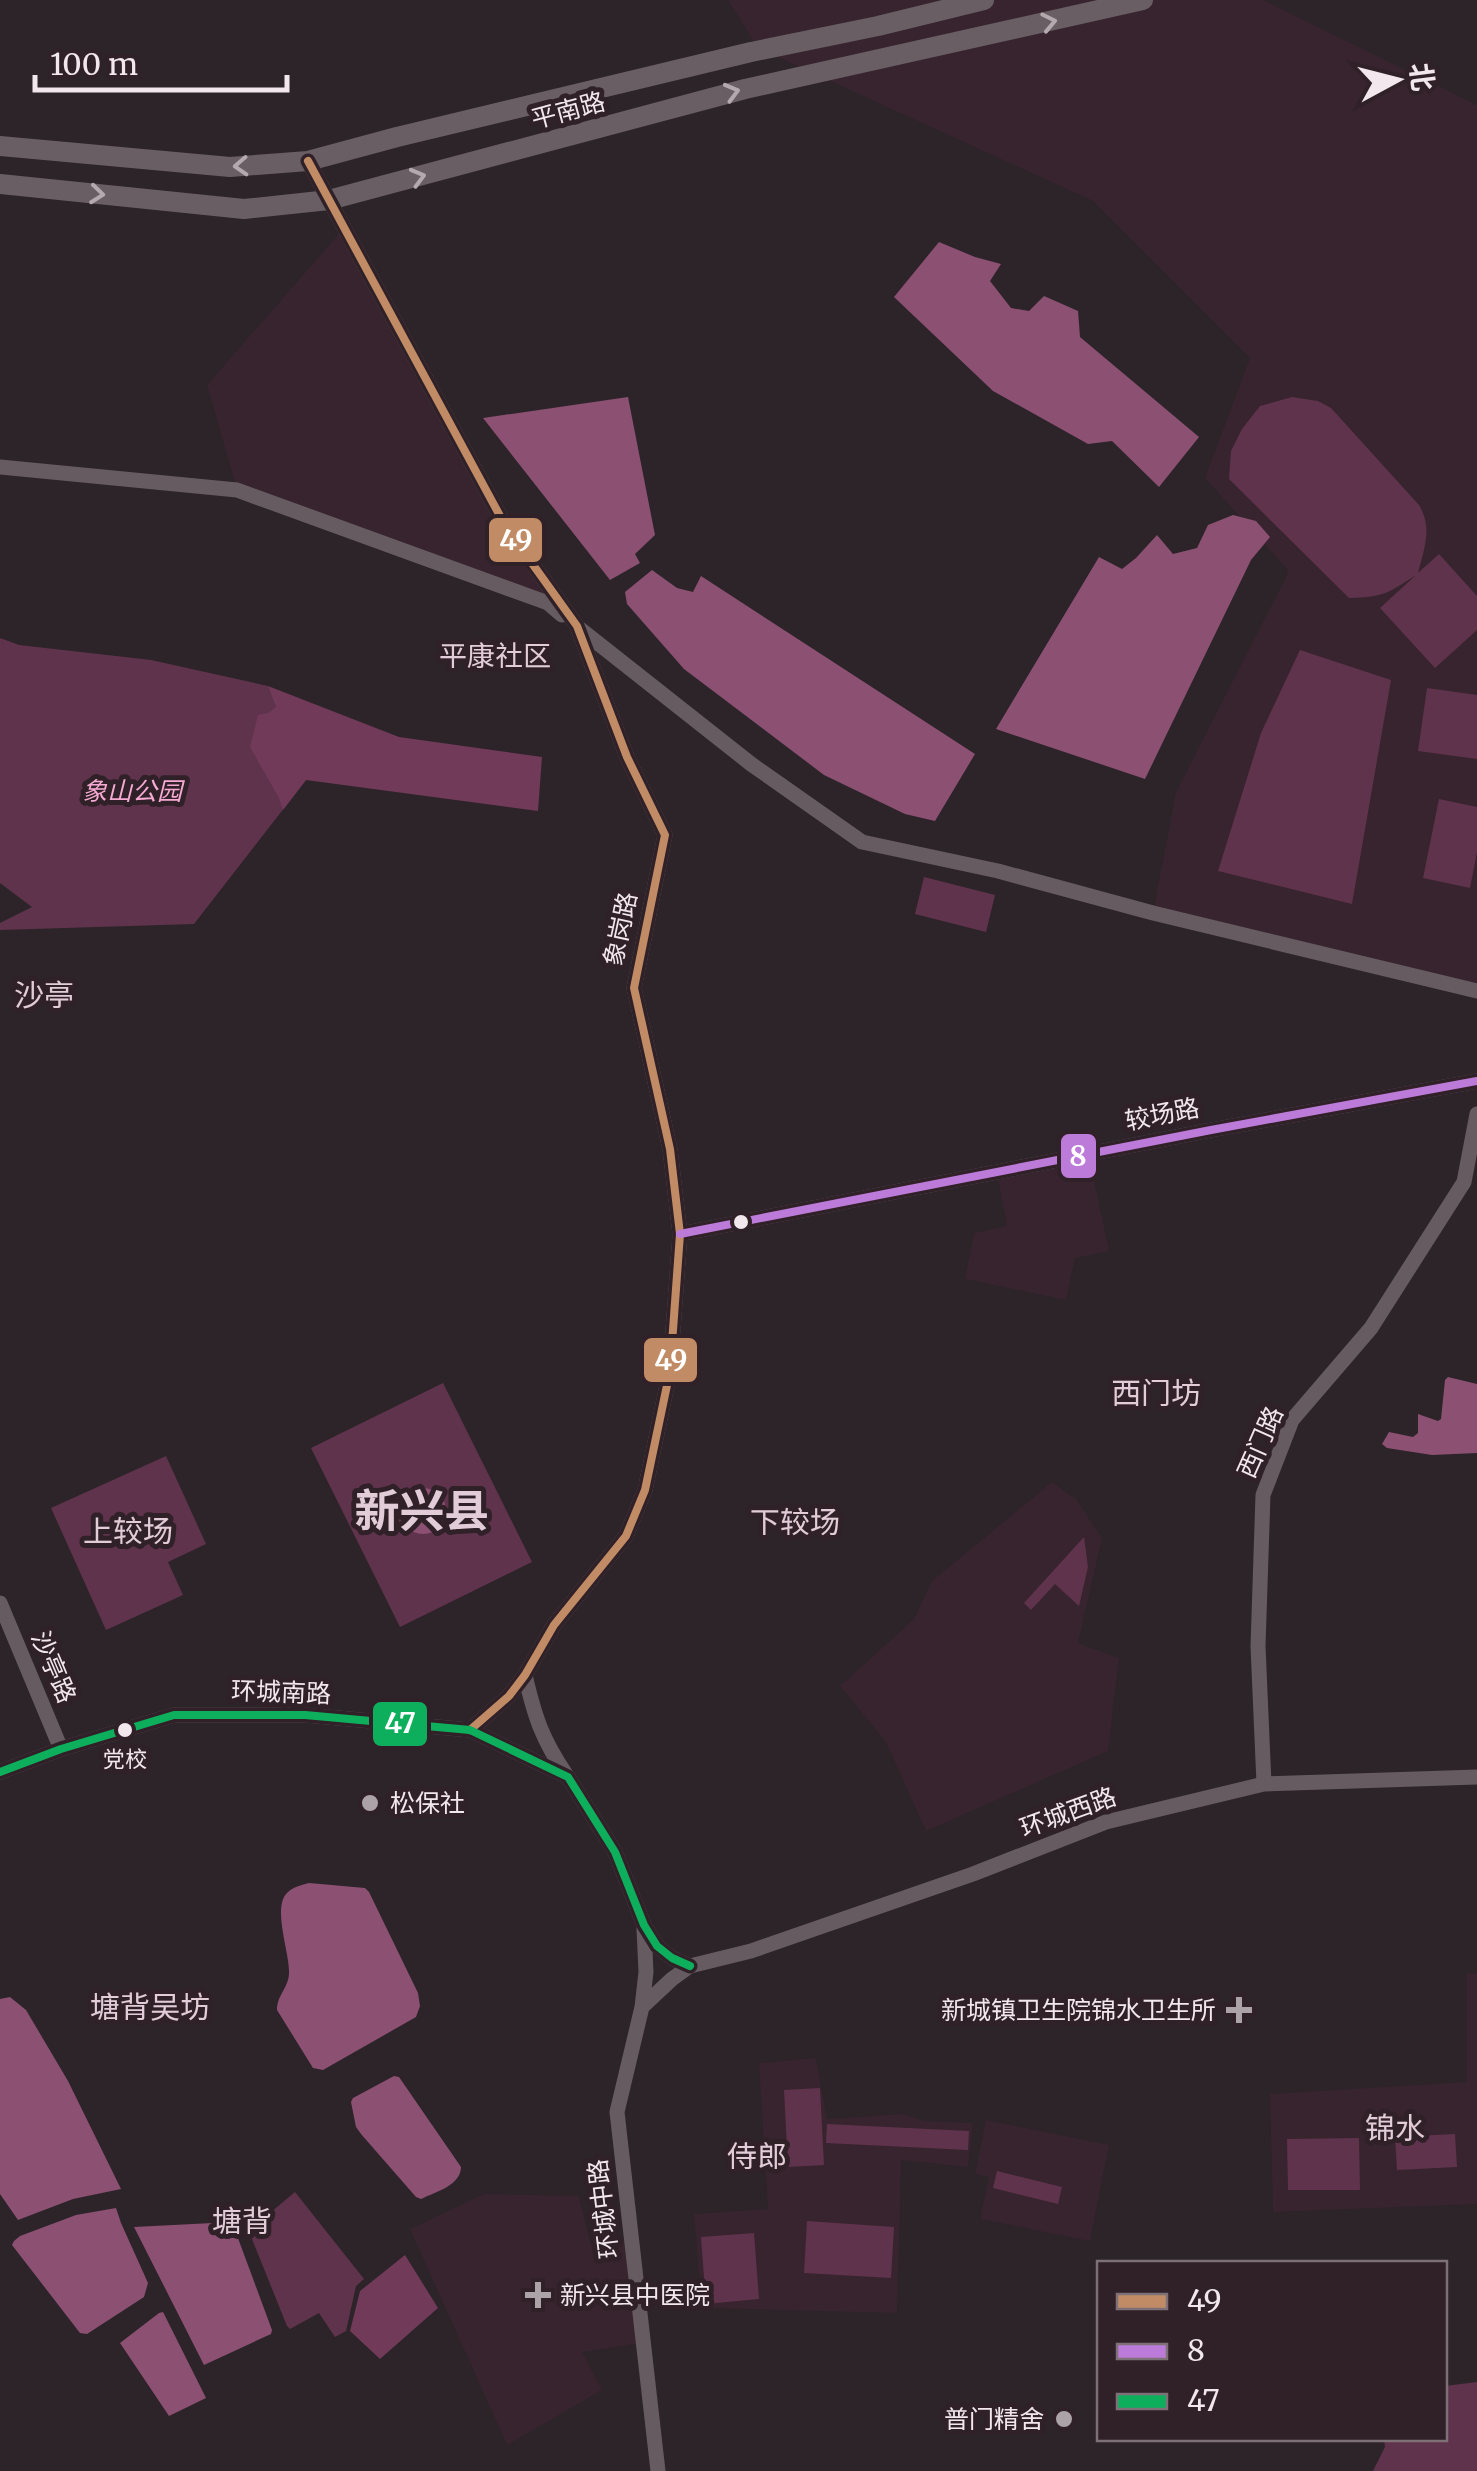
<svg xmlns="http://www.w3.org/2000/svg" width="1477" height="2471" viewBox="0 0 1477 2471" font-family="Merriweather,'Noto Sans SC',serif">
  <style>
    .built { fill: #37242e }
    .green { fill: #60334c }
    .forest { fill: #713a59 }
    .water { fill: #8c5072 }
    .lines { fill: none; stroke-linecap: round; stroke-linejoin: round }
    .street { stroke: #665b61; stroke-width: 15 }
    .secondary { stroke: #695e64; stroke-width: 20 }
    .bus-1-casing { stroke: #302129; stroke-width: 15 }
    .bus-2-casing { stroke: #302129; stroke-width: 15 }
    .bus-3-casing { stroke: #302129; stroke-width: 15 }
    .bus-1 { stroke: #c18c65; stroke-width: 8 }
    .bus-2 { stroke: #bd7bd9; stroke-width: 8 }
    .bus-3 { stroke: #0daf5c; stroke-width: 8 }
    .oneway { stroke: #b4a9af }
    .bus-dot { fill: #f1e7ec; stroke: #302129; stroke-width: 4 }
    .poi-dot { fill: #aca3a8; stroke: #302129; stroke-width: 4 }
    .labels { text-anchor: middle; stroke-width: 10; stroke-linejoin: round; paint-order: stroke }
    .bus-label { font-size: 22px; fill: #f1e7ec; stroke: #302129 }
    .street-label { font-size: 25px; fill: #f1e7ec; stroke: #302129 }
    .park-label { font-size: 25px; font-style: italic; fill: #f6a9d2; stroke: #302129 }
    .poi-label { font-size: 25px; fill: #f1e7ec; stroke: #302129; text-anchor: start }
    .neighbourhood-label { font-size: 28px; fill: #e1ccd7; stroke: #302129 }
    .quarter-label { font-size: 30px; fill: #e1ccd7; stroke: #302129 }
    .town-label { font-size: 45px; font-weight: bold; fill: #e1ccd7; stroke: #302129 }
    .line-badge { stroke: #302129; stroke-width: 4 }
    .badge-label { font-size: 28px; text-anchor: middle; font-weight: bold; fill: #fff }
  </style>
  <rect width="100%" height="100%" fill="#2c2429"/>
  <path class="built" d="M 728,0 L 1263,0 L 1477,105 L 1477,991 L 1153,913 L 1176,792 L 1289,571 L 1205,478 L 1250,358 L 1093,201 L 758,48 Z
    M 344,228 L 506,527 L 577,626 L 548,603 L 237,490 L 207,385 Z
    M 1090,1161 L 1109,1251 L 1075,1258 L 1066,1300 L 965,1279 L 974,1233 L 1007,1226 L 998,1180 Z
    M 1052,1482 L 1076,1499 L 1102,1538 L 1078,1643 L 1119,1658 L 1108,1751 L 926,1831 L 886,1742 L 840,1686 L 914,1619 L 932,1581 Z
    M 1467,1973 L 1477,1974 L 1477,2204 L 1273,2212 L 1270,2094 L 1467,2082 Z
    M 816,2058 L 827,2119 L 904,2114 L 924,2121 L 973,2123 L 968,2167 L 901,2160 L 897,2313 L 702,2308 L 694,2214 L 768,2209 L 759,2063 Z
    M 986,2120 L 1109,2145 L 1090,2241 L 980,2219 L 989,2177 L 975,2174 Z
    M 484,2194 L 579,2196 L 591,2246 L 632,2239 L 643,2343 L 582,2352 L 602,2390 L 507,2445 L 410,2229 Z"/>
  <path class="green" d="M 1292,397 L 1318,401 L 1331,408 L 1419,505 C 1433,528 1424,549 1418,573 L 1439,554 L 1477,596 L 1477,630 L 1435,668 L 1380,608 L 1416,575 C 1388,593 1385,597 1349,598 L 1229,479 L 1231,451 L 1242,429 L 1260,406 Z
    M 0,638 L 19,645 L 151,660 L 268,686 L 306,780 L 194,924 L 0,930 L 0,923 L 32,907 L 0,883 Z
    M 1300,650 L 1391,680 L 1352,904 L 1218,871 L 1261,733 Z
    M 1427,688 L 1477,695 L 1477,759 L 1418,751 Z
    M 1439,799 L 1477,807 L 1477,852 L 1470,888 L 1423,878 Z
    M 924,877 L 995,895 L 986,932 L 915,914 Z
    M 443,1383 L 532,1562 L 400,1627 L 311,1448 Z
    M 166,1456 L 206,1544 L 168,1562 L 183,1595 L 106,1630 L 51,1508 Z
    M 1084,1537 L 1088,1567 L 1079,1606 L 1055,1584 L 1031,1610 L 1024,1603 Z
    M 820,2088 L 824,2165 L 788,2167 L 784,2090 Z
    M 827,2124 L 969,2131 L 968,2150 L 826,2143 Z
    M 1455,2134 L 1457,2167 L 1397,2170 L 1395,2137 Z
    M 1359,2138 L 1360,2190 L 1288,2190 L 1287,2139 Z
    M 997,2171 L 1062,2187 L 1058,2204 L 993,2188 Z
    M 295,2192 L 364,2279 L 356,2286 L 346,2331 L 335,2337 L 319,2313 L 290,2329 L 287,2326 L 252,2239 L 251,2232 L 253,2227 Z
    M 807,2221 L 894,2227 L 891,2278 L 804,2273 Z
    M 754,2233 L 759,2299 L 706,2304 L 701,2237 Z
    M 1477,2382 L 1477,2471 L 1373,2471 L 1385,2447 L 1384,2439 L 1444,2438 L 1445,2386 Z"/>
  <path class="forest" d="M 268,686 L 399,737 L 542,757 L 538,811 L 306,780 L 283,810 L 279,798 L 250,747 L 258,715 L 268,713 L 276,707 Z
    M 405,2255 L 438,2308 L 380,2359 L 350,2331 L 360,2291 Z"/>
  <path class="water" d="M 939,242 L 975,257 L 1001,264 L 990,281 L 1011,308 L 1029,311 L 1044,296 L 1078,311 L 1080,337 L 1199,437 L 1159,487 L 1112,441 L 1088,444 L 993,391 L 894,297 Z
    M 628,397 L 655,535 L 635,554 L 640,563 L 610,580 L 483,418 Z
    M 1233,515 L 1256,521 L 1270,537 L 1251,560 L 1145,779 L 996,729 L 1099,557 L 1122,569 L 1136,558 L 1157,535 L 1173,554 L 1197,548 L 1208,525 Z
    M 652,570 L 677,588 L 693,592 L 701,576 L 975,754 L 935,821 L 905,814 L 824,775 L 684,669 L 627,604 L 625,592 Z
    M 1448,1377 L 1477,1384 L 1477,1453 L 1432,1455 L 1387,1448 L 1382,1444 L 1389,1432 L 1413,1437 L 1418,1433 L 1418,1414 L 1438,1421 L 1441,1419 L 1445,1380 Z
    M400 1511a23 23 0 1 1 46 0a23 23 0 1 1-46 0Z
    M 309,1883 L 365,1888 L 369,1892 L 418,1993 L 420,2006 L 416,2017 L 323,2070 L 313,2068 L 277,2010 C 277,1995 289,1987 289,1973 C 290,1953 272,1908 287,1893 C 292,1887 302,1885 309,1883 Z
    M 10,1997 L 26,2010 L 68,2081 L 121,2189 L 73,2199 L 18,2220 L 0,2194 L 0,1999 Z
    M 394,2076 L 399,2077 L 461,2167 C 461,2185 436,2192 421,2199 L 416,2197 L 361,2134 L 356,2127 L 351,2102 L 353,2098 Z
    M 116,2208 L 121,2223 L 148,2283 L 144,2297 L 87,2334 L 80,2333 L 12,2245 L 14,2241 L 20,2236 L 76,2215 Z
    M 232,2222 L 272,2330 L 271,2334 L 204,2365 L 134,2227 Z
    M 163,2312 L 206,2398 L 169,2416 L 120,2343 L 159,2313 Z"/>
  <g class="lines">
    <path class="street" d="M 308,161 L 506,527 L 577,626 L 627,757 L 665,835 L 634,988 L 670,1149 L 680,1234 L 670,1371 L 645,1490 L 626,1536 L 554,1625 L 525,1675 L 509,1696 L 470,1730
      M 0,467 L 237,490 L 548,603 L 562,615
      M 580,629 L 751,764 L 862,842 L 998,871 L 1153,913 L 1477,991
      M 680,1234 L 1211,1130 L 1477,1081
      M 0,1603 L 61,1749
      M 525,1675 C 535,1718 542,1739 567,1776
      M 0,1772 L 61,1749 L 174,1715 L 305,1715 L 470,1730 L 568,1777 L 615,1852 L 644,1925 L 657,1946 L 672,1958 L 690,1966
      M 1264,1784 L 1258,1646 L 1263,1495 L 1292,1420 L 1371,1328 L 1464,1182 L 1477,1114
      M 642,2007 L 646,1972 L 644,1929
      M 658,2471 L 617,2112 L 642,2007 L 672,1979 L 690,1966 L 751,1951 L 973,1874 L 1106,1822 L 1264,1784 L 1477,1777"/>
    <path class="secondary" d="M 0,146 L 230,167 L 308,161 L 397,137 L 751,52 L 878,26 L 984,0
      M 0,184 L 244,209 L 329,200 L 745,89 L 1143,0"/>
    <g class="bus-1-casing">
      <path id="bus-1" d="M 308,161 L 506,527 L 577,626 L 627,757 L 665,835 L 634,988 L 670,1149 L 680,1234 L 670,1371 L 645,1490 L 626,1536 L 554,1625 L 525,1675 L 509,1696 L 470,1730"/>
    </g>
    <g class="bus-2-casing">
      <path id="bus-2" d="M 680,1234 L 1211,1130 L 1477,1081"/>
    </g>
    <g class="bus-3-casing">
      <path id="bus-3" d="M 0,1772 L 61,1749 L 174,1715 L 305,1715 L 470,1730 L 568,1777 L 615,1852 L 644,1925 L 657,1946 L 672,1958 L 690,1966"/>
    </g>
    <use href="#bus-1" class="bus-1"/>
    <use href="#bus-2" class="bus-2"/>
    <use href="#bus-3" class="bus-3"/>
  </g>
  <defs><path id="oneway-chevron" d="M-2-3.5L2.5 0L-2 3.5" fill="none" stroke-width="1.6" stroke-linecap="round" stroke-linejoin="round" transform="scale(2.5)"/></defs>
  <g class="oneway">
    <use href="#oneway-chevron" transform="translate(1049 22) rotate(-12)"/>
    <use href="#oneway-chevron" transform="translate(732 92) rotate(-15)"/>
    <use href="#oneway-chevron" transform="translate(241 166) rotate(177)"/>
    <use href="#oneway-chevron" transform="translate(418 177) rotate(-15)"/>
    <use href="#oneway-chevron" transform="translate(97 194) rotate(6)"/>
  </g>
  <g class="bus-dot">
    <circle cx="741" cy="1222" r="9"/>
    <circle cx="125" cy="1730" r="9"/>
  </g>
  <g class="poi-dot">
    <circle cx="370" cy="1803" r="10"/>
    <path d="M1234 1995h10v10h10v10h-10v10h-10v-10h-10v-10h10z"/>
    <path d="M533 2280h10v10h10v10h-10v10h-10v-10h-10v-10h10z"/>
    <circle cx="1064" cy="2419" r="10"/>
  </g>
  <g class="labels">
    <g class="bus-label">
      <text x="125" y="1767">党校</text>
    </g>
    <g class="street-label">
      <text transform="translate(568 110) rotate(-15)" y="9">平南路</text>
      <text transform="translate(620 929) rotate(-78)" y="9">象岗路</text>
      <text transform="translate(1162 1114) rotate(-11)" y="9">较场路</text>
      <text transform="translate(1260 1442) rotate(-66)" y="9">西门路</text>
      <text transform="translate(54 1667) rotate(67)" y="9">沙亭路</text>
      <text transform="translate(281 1692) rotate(2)" y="9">环城南路</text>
      <text transform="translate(1068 1812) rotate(-20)" y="9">环城西路</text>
      <text transform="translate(603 2209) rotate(-97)" y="9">环城中路</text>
    </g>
    <g class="park-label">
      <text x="132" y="800">象山公园</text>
    </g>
    <g class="poi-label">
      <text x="390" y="1812">松保社</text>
      <text x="1216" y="2019" text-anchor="end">新城镇卫生院锦水卫生所</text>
      <text x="560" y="2304">新兴县中医院</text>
      <text x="1044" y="2428" text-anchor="end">普门精舍</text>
    </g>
    <g class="neighbourhood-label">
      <text x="495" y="666">平康社区</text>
    </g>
    <g class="quarter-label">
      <text x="44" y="1006">沙亭</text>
      <text x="1156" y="1404">西门坊</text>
      <text x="795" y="1533">下较场</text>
      <text x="128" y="1542">上较场</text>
      <text x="150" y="2018">塘背吴坊</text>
      <text x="1395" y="2139">锦水</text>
      <text x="757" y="2167">侍郎</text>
      <text x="242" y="2232">塘背</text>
    </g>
    <g class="town-label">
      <text x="422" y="1527">新兴县</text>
    </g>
  </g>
  <g class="line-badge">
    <rect x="487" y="516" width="57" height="48" rx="10" fill="#c18c65"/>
    <rect x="1059" y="1132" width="39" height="48" rx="10" fill="#bd7bd9"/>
    <rect x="642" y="1336" width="57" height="48" rx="10" fill="#c18c65"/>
    <rect x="371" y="1700" width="58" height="48" rx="10" fill="#0daf5c"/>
  </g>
  <g class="badge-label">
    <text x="516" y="550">49</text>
    <text x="1078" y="1166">8</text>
    <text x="671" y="1370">49</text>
    <text x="400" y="1733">47</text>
  </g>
  <rect x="1097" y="2261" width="350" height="180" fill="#302129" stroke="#7d7077" stroke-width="2.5"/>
  <rect x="1117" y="2294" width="50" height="15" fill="#c18c65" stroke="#7d7077" stroke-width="2.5"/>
  <text x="1187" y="2311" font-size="30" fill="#f1e7ec">49</text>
  <rect x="1117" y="2344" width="50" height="15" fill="#bd7bd9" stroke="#7d7077" stroke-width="2.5"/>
  <text x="1187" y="2361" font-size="30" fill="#f1e7ec">8</text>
  <rect x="1117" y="2394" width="50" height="15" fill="#0daf5c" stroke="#7d7077" stroke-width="2.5"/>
  <text x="1187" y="2411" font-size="30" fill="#f1e7ec">47</text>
  <g transform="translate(1397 80) rotate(83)" stroke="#302129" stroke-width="8" paint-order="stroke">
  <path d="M0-8L18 38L0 25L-18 38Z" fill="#f1e7ec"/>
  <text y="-15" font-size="28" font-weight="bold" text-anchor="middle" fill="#f1e7ec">北</text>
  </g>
  <path d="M35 75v15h252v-15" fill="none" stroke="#f1e7ec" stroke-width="5"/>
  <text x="50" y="75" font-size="30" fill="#f1e7ec" stroke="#302129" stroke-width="8" paint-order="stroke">100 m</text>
</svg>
